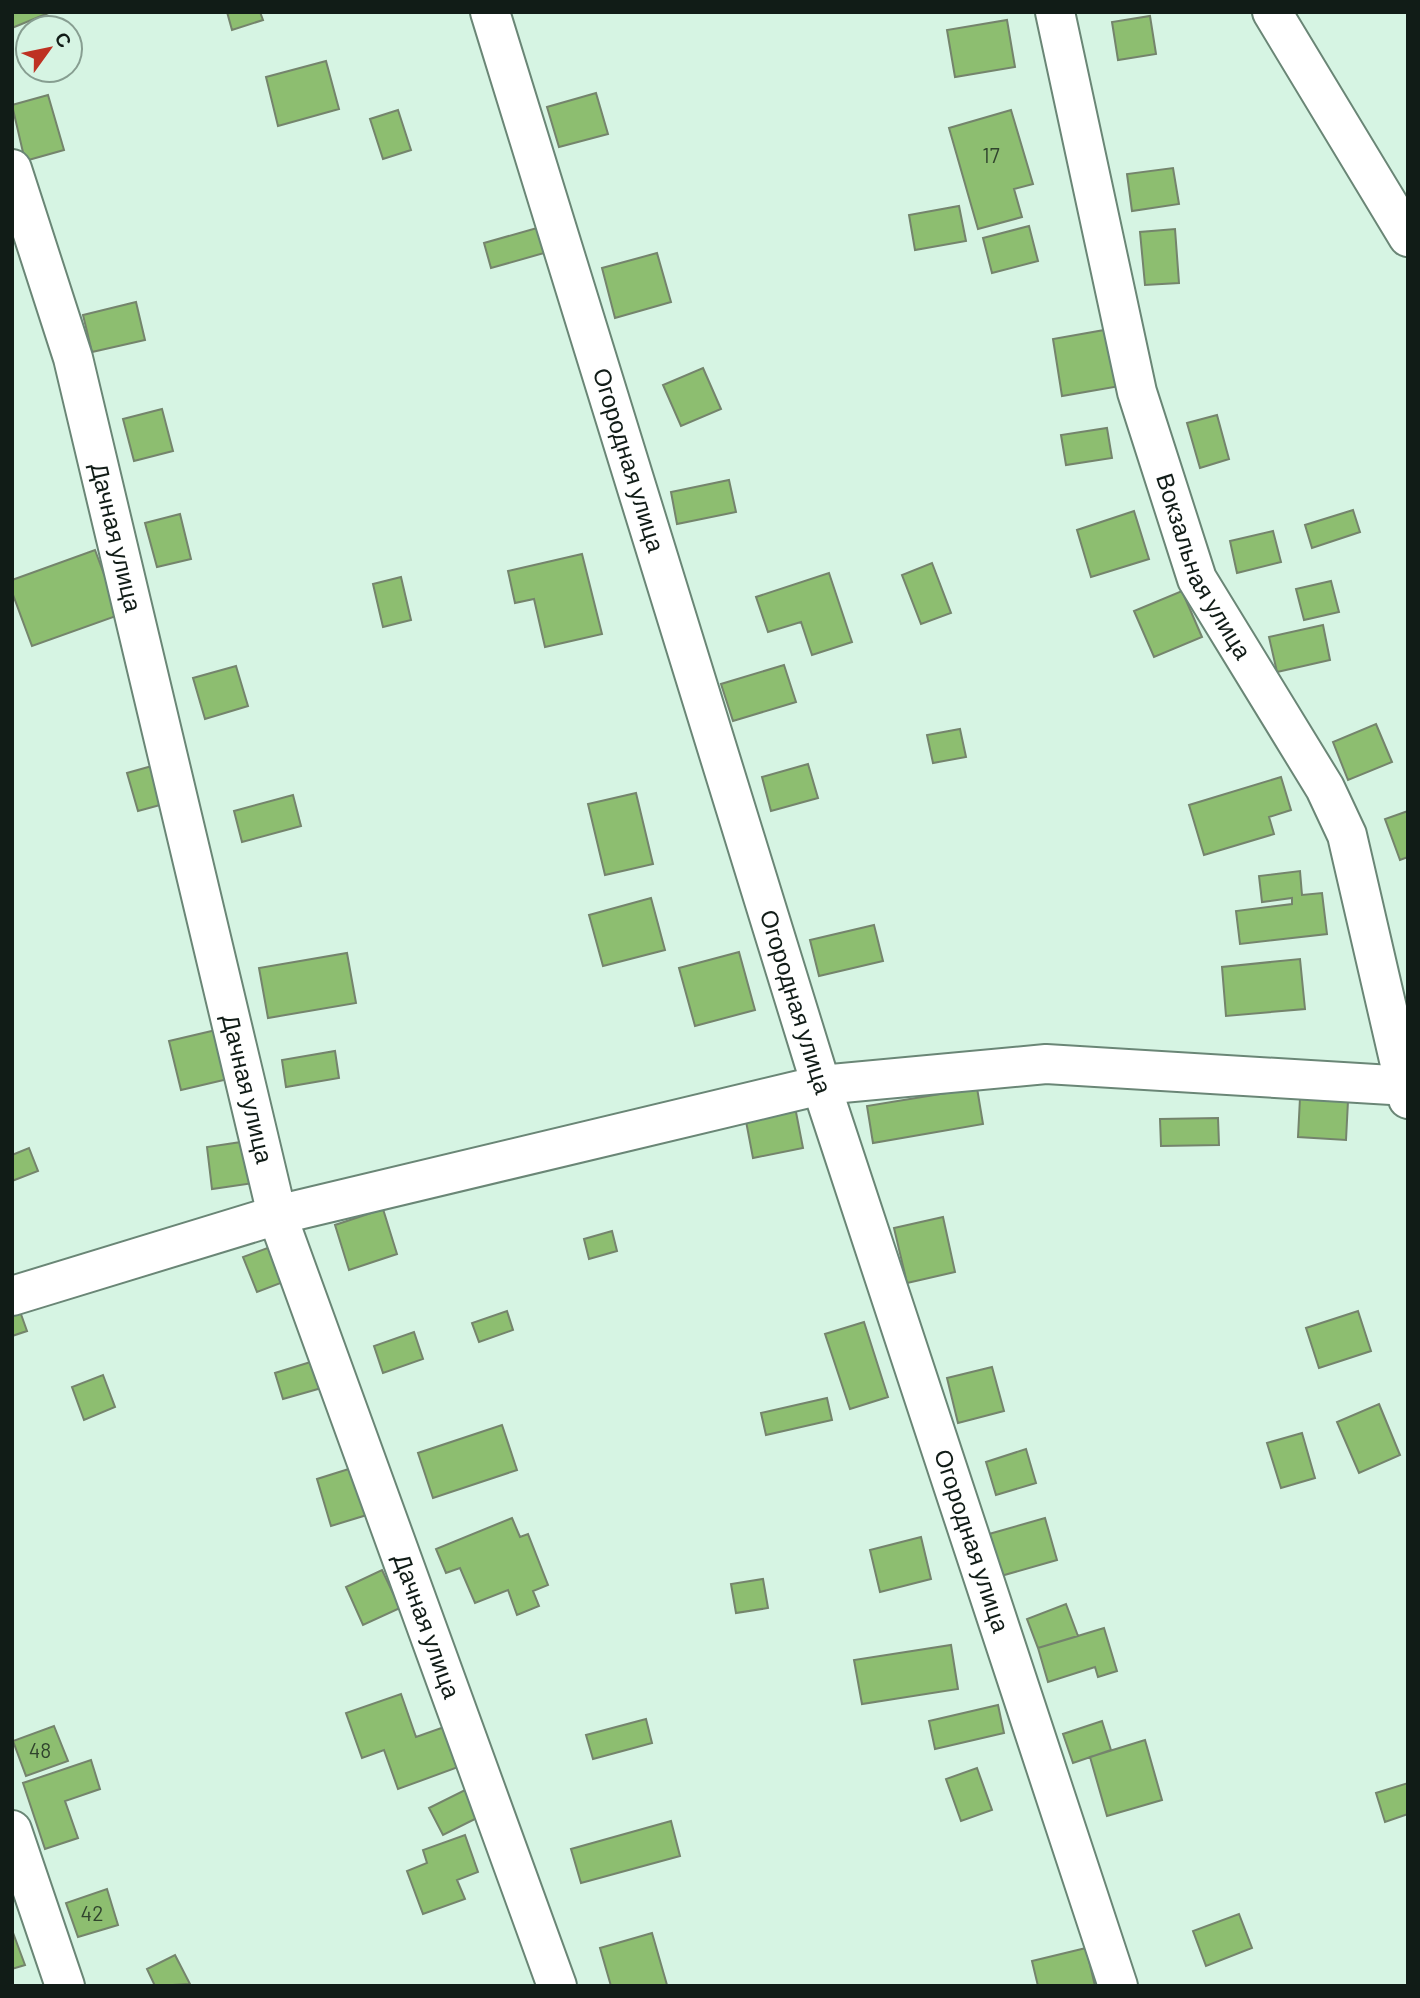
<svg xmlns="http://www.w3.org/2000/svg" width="1420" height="1998" viewBox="0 0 1420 1998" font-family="Barlow,sans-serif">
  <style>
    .building { fill: #8dbe70; stroke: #74846c; stroke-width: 2 }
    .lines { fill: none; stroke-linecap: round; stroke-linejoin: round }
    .minor-casing { stroke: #6a8676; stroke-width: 42 }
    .minor { stroke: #fff; stroke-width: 38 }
    .labels { text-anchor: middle; stroke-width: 5; stroke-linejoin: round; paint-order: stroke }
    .number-label { font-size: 21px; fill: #30442d }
    .street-label { font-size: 24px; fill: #111c17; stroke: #d6f4e3 }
  </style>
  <rect width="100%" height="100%" fill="#d6f4e3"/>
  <path class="building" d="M 12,12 L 51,12 L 12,28 Z
    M 227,12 L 260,12 L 263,20 L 232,30 Z
    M 1150,16 L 1156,54 L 1118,60 L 1112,22 Z
    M 1007,20 L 1015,67 L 955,77 L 947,30 Z
    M 326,61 L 339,109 L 278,126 L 266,77 Z
    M 596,93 L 608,134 L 559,147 L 547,107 Z
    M 48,95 L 64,150 L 25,161 L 12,105 Z
    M 398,110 L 411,150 L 383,159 L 370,119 Z
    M 1011,110 L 1033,184 L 1014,189 L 1022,217 L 978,229 L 949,128 Z
    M 1173,168 L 1179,204 L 1132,211 L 1127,174 Z
    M 959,206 L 966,241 L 915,250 L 909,215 Z
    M 1029,226 L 1038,261 L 992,273 L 983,238 Z
    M 537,228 L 544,253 L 491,268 L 484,243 Z
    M 1175,229 L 1179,283 L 1145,285 L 1140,232 Z
    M 657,253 L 671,302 L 615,318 L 602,268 Z
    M 136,302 L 145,340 L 92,352 L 83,315 Z
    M 1110,329 L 1120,386 L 1062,396 L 1053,339 Z
    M 703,368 L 721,409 L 681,426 L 663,385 Z
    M 162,409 L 173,451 L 134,461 L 123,419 Z
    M 1217,415 L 1229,459 L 1200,468 L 1187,423 Z
    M 1107,428 L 1112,458 L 1066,465 L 1061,435 Z
    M 729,480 L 736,512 L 677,524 L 671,492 Z
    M 1353,510 L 1360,532 L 1312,548 L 1305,525 Z
    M 1134,511 L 1149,559 L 1091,577 L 1077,530 Z
    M 180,514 L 191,559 L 157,567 L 145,523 Z
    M 1273,531 L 1281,562 L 1237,573 L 1230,541 Z
    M 95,550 L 119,615 L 32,646 L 12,592 L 12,580 Z
    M 582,554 L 602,634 L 545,647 L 534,599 L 515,603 L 508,571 Z
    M 932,563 L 951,613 L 921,624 L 902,575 Z
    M 829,573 L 852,642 L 812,655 L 801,622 L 768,632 L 756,597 Z
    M 401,577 L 411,620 L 383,627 L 373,584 Z
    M 1331,581 L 1339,612 L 1304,620 L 1296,589 Z
    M 1182,591 L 1202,637 L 1154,657 L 1134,611 Z
    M 1323,625 L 1330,660 L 1277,672 L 1269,637 Z
    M 784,665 L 796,702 L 733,721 L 721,684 Z
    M 236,666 L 248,706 L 205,719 L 193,678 Z
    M 1376,724 L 1392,762 L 1348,780 L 1333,742 Z
    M 960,729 L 966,757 L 933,763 L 927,735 Z
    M 159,764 L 171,802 L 138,811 L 127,773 Z
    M 808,764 L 818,798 L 771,811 L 762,777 Z
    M 1281,777 L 1291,810 L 1269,817 L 1274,834 L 1204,855 L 1189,805 Z
    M 636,793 L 653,864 L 605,875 L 588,804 Z
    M 293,795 L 301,826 L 242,842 L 234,811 Z
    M 1408,811 L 1408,857 L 1400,860 L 1385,819 Z
    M 1300,871 L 1302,895 L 1322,893 L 1327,934 L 1240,944 L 1236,911 L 1292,904 L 1292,898 L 1262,902 L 1259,876 Z
    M 651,898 L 665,950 L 603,966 L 589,915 Z
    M 874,925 L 883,961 L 819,976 L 810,940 Z
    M 739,952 L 755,1010 L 695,1026 L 679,968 Z
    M 347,953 L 356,1003 L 268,1018 L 259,968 Z
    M 1300,959 L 1305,1009 L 1226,1016 L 1222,967 Z
    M 216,1030 L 228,1079 L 181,1090 L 169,1041 Z
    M 335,1051 L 339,1078 L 286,1087 L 282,1060 Z
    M 977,1088 L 983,1124 L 873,1143 L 867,1106 Z
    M 1300,1098 L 1348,1101 L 1346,1140 L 1298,1137 Z
    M 795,1107 L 803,1148 L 753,1158 L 745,1116 Z
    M 1218,1118 L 1219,1145 L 1161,1146 L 1160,1119 Z
    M 248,1141 L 254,1183 L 212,1189 L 207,1147 Z
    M 29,1148 L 38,1171 L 12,1181 L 12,1155 Z
    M 383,1209 L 397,1254 L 349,1270 L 335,1225 Z
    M 943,1217 L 955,1272 L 907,1283 L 894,1228 Z
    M 612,1231 L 617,1251 L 589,1259 L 584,1239 Z
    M 273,1246 L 286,1281 L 257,1292 L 243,1257 Z
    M 17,1303 L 27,1331 L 12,1336 L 12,1304 Z
    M 507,1311 L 513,1330 L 479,1342 L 472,1323 Z
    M 1358,1311 L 1371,1351 L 1319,1368 L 1306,1328 Z
    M 864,1322 L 888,1397 L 850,1409 L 825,1334 Z
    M 414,1332 L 423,1359 L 383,1373 L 374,1346 Z
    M 317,1360 L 325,1387 L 283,1399 L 275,1373 Z
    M 992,1367 L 1004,1411 L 958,1423 L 947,1378 Z
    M 103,1375 L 115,1407 L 84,1420 L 72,1387 Z
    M 827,1398 L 832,1420 L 766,1435 L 761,1413 Z
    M 1379,1404 L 1400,1455 L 1359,1473 L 1337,1422 Z
    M 502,1425 L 517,1470 L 433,1498 L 418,1453 Z
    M 1302,1433 L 1315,1478 L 1281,1488 L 1267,1443 Z
    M 1026,1449 L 1036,1483 L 996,1495 L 986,1462 Z
    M 355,1467 L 370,1514 L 331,1526 L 317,1479 Z
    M 512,1518 L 520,1537 L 528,1534 L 548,1585 L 533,1591 L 539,1606 L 517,1615 L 508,1590 L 475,1603 L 460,1568 L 446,1573 L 436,1549 Z
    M 1045,1518 L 1057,1560 L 1001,1576 L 989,1534 Z
    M 921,1537 L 931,1579 L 880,1592 L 870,1550 Z
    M 382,1570 L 400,1608 L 363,1625 L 346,1587 Z
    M 763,1579 L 768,1608 L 736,1613 L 731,1584 Z
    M 1066,1604 L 1078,1636 L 1038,1648 L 1027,1619 Z
    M 1104,1628 L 1117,1671 L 1098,1677 L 1095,1667 L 1048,1682 L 1038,1648 Z
    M 951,1645 L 958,1689 L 862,1704 L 854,1660 Z
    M 401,1694 L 416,1737 L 447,1726 L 461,1766 L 398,1789 L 384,1750 L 362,1758 L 346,1713 Z
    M 998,1705 L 1004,1733 L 935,1749 L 929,1721 Z
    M 646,1719 L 652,1743 L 593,1759 L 586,1735 Z
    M 1102,1721 L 1111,1750 L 1073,1763 L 1063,1734 Z
    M 54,1726 L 68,1761 L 26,1776 L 13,1741 Z
    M 1145,1740 L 1162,1800 L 1107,1816 L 1090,1757 Z
    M 91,1760 L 100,1789 L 65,1801 L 78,1838 L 45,1849 L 23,1783 Z
    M 977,1768 L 992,1810 L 961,1821 L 946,1779 Z
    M 1408,1783 L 1408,1814 L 1385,1822 L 1376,1793 Z
    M 467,1789 L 481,1816 L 443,1835 L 429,1808 Z
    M 671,1821 L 680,1856 L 581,1883 L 571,1849 Z
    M 465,1835 L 478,1872 L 457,1880 L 465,1899 L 423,1914 L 407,1871 L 427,1863 L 423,1850 Z
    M 107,1889 L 118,1925 L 78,1937 L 66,1903 Z
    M 1239,1914 L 1252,1948 L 1206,1966 L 1193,1931 Z
    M 12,1930 L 25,1965 L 12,1969 Z
    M 652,1933 L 667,1985 L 611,1986 L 600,1948 Z
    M 1086,1948 L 1095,1986 L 1038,1986 L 1032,1961 Z
    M 175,1955 L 190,1984 L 155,1986 L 147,1969 Z"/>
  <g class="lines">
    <g class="minor-casing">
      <g id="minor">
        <path id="s1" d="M 490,12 L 821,1085 L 1118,1986"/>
        <path id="s2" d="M 1055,12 L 1137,392 L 1197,579 L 1325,788 L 1347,835 L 1408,1099"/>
        <path d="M 1272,12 L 1408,237"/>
        <path id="s3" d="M 12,169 L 73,358 L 277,1215 L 557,1986"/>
        <path d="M 12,1296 L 277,1215 L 821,1085 L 1046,1064 L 1408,1086"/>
        <path d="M 12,1830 L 65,1986"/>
      </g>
    </g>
    <use href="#minor" class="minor"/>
  </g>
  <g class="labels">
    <g class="number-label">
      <text x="991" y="163">17</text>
      <text x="40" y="1758">48</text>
      <text x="92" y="1921">42</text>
    </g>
    <g class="street-label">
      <text dy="8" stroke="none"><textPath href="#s1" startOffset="469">Огородная улица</textPath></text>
      <text dy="8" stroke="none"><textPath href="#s3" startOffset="383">Дачная улица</textPath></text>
      <text dy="8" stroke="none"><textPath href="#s2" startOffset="576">Вокзальная улица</textPath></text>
      <text dy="8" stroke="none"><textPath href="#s1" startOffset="1036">Огородная улица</textPath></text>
      <text dy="8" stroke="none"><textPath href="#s3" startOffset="950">Дачная улица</textPath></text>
      <text dy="8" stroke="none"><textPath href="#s1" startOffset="1603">Огородная улица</textPath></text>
      <text dy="8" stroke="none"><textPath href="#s3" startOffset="1517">Дачная улица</textPath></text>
    </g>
  </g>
  <rect width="1420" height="1998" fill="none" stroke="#111c17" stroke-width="28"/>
  <g transform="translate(49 49) rotate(57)"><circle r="33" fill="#d6f4e3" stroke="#879e91" stroke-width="2"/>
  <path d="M0-5L12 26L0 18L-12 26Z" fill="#be3122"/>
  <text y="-10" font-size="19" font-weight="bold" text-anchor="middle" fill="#111c17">С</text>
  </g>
</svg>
